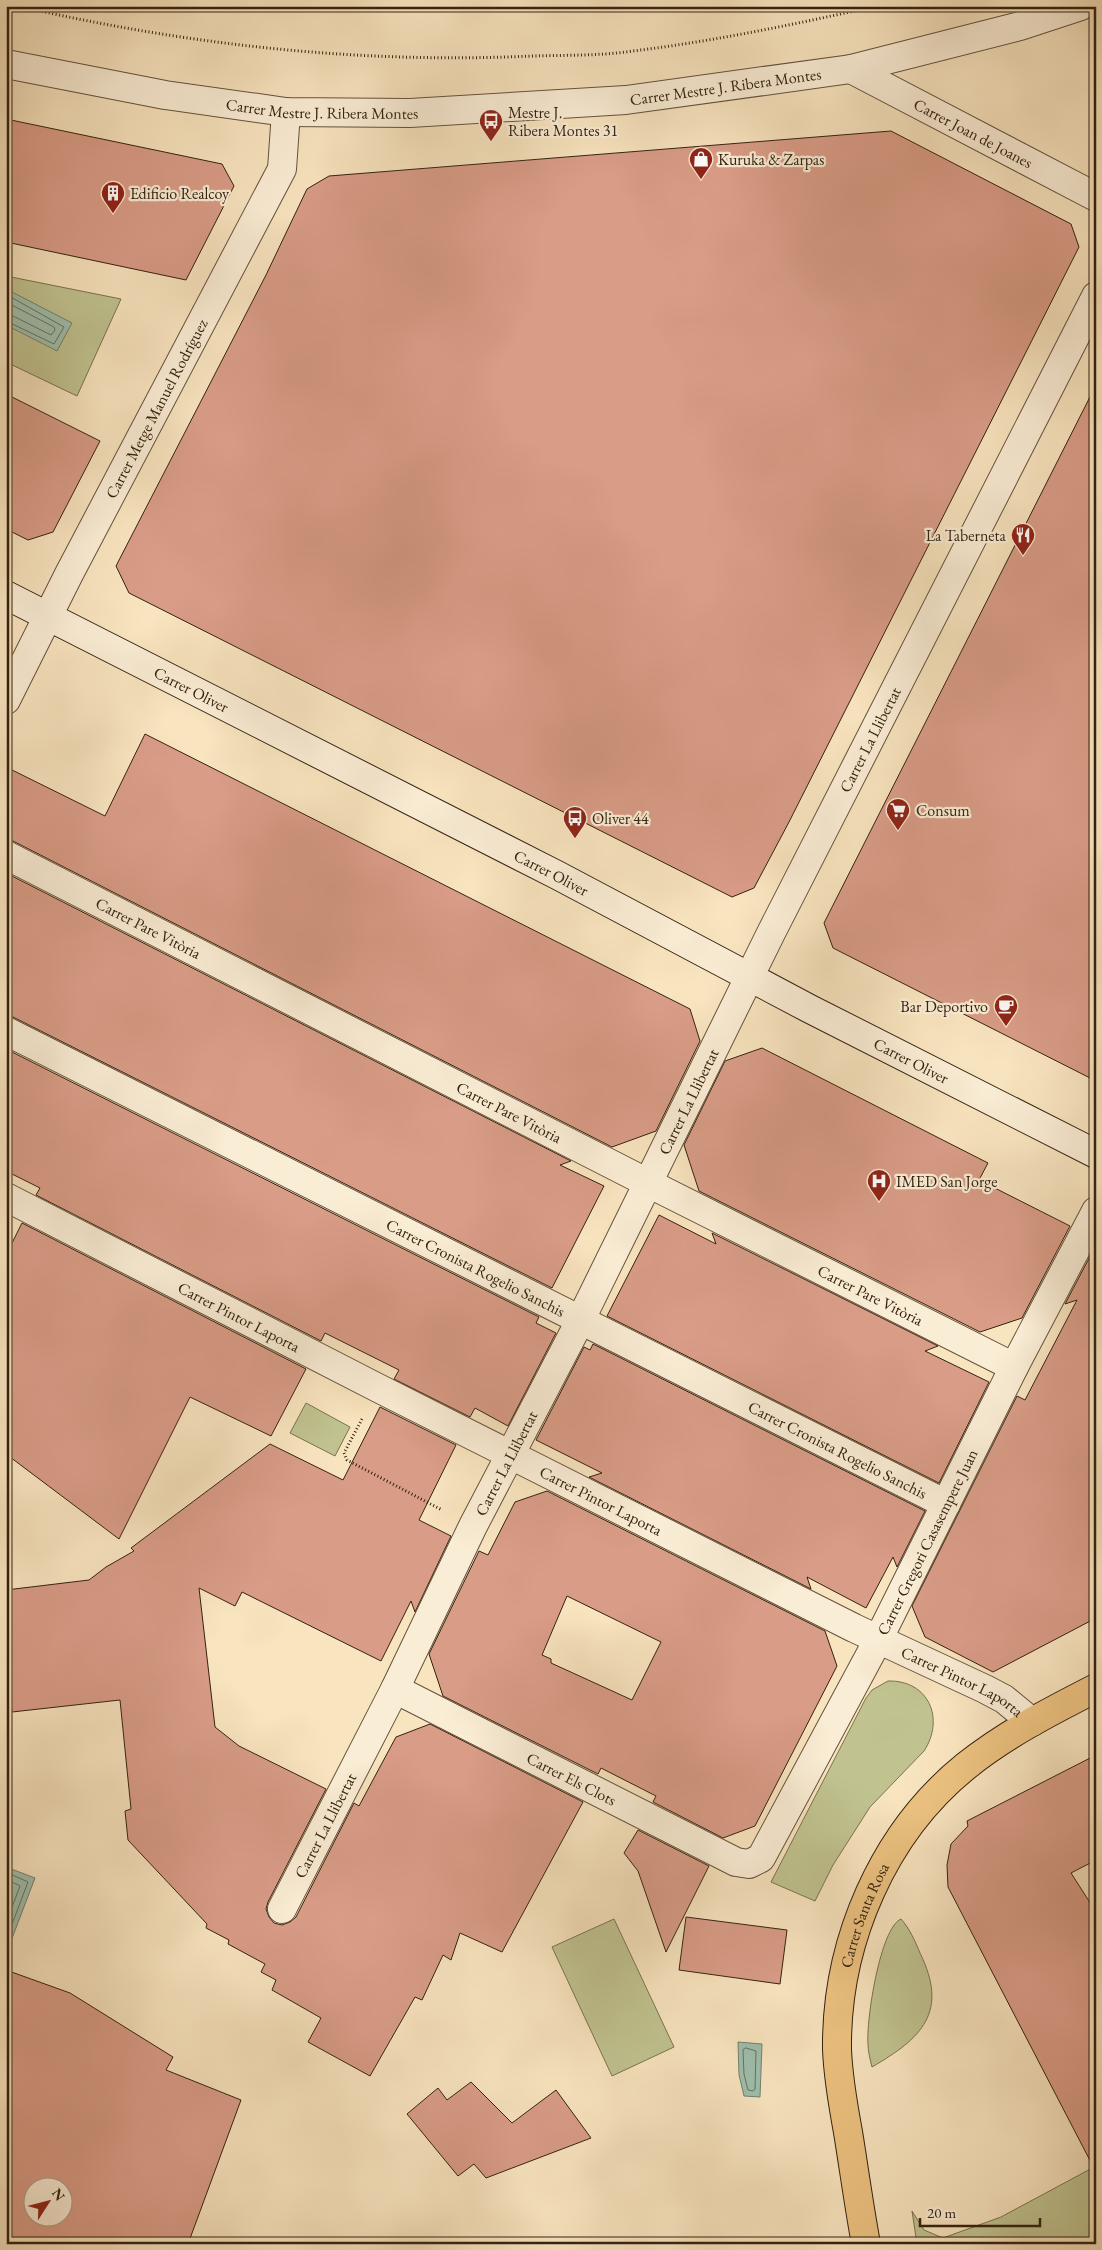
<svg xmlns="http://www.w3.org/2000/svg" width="1102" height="2250" viewBox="0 0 1102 2250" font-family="'EB Garamond',serif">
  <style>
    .green { fill: #c0c390; stroke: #7a7250 }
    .water { fill: #9ebfad; stroke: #74806e }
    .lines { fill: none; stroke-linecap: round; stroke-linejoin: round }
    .shore { stroke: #69705e; stroke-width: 1 }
    .building { fill: #d99c87; stroke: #342210; fill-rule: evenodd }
    .minor-casing { stroke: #65523c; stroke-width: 30 }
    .tertiary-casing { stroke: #65523c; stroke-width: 30 }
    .secondary-casing { stroke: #342210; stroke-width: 30 }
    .primary-casing { stroke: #342210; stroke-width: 30 }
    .path { stroke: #342210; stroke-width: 3; stroke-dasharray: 1 2.5; stroke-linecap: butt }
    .minor { stroke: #faedd5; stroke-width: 28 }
    .tertiary { stroke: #faedd5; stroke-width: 28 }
    .secondary { stroke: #faedd5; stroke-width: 28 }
    .primary { stroke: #ecc280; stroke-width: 28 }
    .labels { text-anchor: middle; stroke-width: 4.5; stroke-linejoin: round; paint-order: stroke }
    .street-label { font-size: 16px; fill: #342210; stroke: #faedd5 }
    .poi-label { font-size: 16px; fill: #342210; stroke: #faedd5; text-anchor: start }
  </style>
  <rect width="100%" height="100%" fill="#f8e4bf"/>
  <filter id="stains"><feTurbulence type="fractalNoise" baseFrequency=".004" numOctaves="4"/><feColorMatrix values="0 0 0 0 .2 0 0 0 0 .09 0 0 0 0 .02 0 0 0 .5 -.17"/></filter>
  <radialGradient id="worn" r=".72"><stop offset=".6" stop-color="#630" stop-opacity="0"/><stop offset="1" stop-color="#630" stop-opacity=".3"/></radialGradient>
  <path class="green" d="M 6,276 L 121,299 L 77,396 L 6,362 Z
    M 306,1403 L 350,1427 L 335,1456 L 290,1433 Z
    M 888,1681 C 929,1680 945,1719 924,1751 L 870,1807 L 833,1865 L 815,1901 L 771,1882 L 866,1698 L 872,1690 Z
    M 614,1919 L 674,2047 L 612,2076 L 552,1947 Z
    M 901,1919 C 910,1929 915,1941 920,1953 C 949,2012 922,2038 872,2067 C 870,2059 868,2051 868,2044 C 866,2021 880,1928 901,1919 Z
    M 1096,2166 L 1096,2244 L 917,2244 L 912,2211 L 924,2230 L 943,2238 L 1001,2217 Z"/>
  <path class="water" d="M 6,279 L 11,280 L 12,292 L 72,323 L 57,351 L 6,325 Z
    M 6,1867 L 35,1878 L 6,1954 Z
    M 738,2042 L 762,2044 L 760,2097 L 744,2096 L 739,2075 Z"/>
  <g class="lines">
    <path class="shore" d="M 6,285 L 9,296 L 64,327 L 54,344 L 6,321
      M 6,302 L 54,327 L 55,330 L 51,335 L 13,316 L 6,315
      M 6,1872 L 28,1882 L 6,1940
      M 6,1879 L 20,1886 L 6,1923
      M 746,2048 L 756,2051 L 755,2089 L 753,2091 L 748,2090 L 744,2074 L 743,2050 Z"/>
  </g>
  <path class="building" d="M 6,119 L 222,164 L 234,186 L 186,280 L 6,242 Z
    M 891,131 L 1071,224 L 1079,247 L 789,822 L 754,888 L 732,897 L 129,593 L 116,566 L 266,275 L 307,189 L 329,176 Z
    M 1096,385 L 1096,1081 L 833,948 L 824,923 Z
    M 6,394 L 100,441 L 53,532 L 28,540 L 6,529 Z
    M 145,734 L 690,1009 L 700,1041 L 656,1131 L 612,1147 L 13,841 L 6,840 L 6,767 L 105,816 Z
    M 6,873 L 571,1161 L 560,1165 L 604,1186 L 552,1288 L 13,1017 L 6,1016 Z
    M 762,1048 L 988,1163 L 979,1180 L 1070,1226 L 1022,1318 L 980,1332 L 699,1191 L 684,1145 L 725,1061 Z
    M 6,1049 L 539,1317 L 536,1323 L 556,1333 L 508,1426 L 475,1408 L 470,1417 L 394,1379 L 399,1370 L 325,1333 L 321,1341 L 36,1195 L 40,1188 L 6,1171 Z
    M 659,1215 L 716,1244 L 712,1233 L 938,1346 L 925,1351 L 989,1382 L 939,1483 L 607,1316 Z
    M 22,1223 L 306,1369 L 271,1436 L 190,1397 L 119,1539 L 6,1454 L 6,1255 Z
    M 1096,1245 L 1096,1618 L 993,1672 L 925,1637 L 912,1606 L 1017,1396 L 1025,1400 L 1077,1300 L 1065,1304 Z
    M 593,1344 L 925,1511 L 897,1567 L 893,1557 L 866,1608 L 807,1577 L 811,1589 L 589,1477 L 602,1473 L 536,1440 L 584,1347 L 590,1350 Z
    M 380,1407 L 456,1445 L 419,1520 L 451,1536 L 415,1612 L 411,1601 L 381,1661 L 242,1592 L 235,1606 L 199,1588 L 215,1727 L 239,1746 L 326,1789 L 268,1902 L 266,1909 L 269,1917 L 274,1923 L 282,1925 L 290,1922 L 296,1917 L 354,1803 L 359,1806 L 396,1737 L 430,1724 L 583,1802 L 502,1952 L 460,1933 L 451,1960 L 443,1955 L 422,2000 L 415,1997 L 370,2076 L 308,2042 L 321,2018 L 272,1990 L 276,1980 L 261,1972 L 265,1964 L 228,1944 L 229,1940 L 206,1928 L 207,1924 L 128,1840 L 125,1811 L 131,1809 L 120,1700 L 12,1712 L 6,1662 L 6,1590 L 89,1580 L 106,1567 L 134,1551 L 131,1548 L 270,1444 L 343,1480 Z
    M 547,1491 L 825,1631 L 837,1666 L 755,1826 L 723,1838 L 653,1802 L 656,1796 L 601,1768 L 598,1774 L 443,1696 L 429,1654 L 479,1551 L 488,1555 L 515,1502 ZM 567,1596 L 661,1642 L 632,1700 L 551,1663 L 551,1659 L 542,1655 Z
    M 1096,1755 L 1096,1860 L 1071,1873 L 1096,1912 L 1096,2172 L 948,1887 L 947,1865 L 951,1844 L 968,1826 L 967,1821 Z
    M 638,1830 L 709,1866 L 666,1952 L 638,1871 L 624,1853 Z
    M 686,1917 L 787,1930 L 780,1984 L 679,1970 Z
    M 6,1970 L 70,1993 L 173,2057 L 166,2070 L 241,2100 L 188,2244 L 6,2244 ZM 32,2188 L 62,2188 L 62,2218 L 32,2218 Z
    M 471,2082 L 512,2123 L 556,2090 L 591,2138 L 486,2178 L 474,2164 L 458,2176 L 407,2114 L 438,2088 L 447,2100 Z"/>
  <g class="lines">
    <g class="minor-casing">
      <g id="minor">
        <path id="s1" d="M 851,69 L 1096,197"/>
        <path id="s2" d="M 6,700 L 69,574 L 282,169 L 286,112"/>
        <path id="s3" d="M 6,855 L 648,1183 L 1014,1367"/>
        <path id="s4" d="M 6,1031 L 946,1504"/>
        <path id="s5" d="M 6,1197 L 378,1388 L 854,1628 L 985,1689 L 1004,1699 L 1032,1722"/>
        <path id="s6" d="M 395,1689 L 736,1862 L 749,1864 L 761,1858 L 878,1640 L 1014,1367 L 1096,1211"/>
        <path id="s7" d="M 282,1909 L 395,1689 L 473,1526 L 580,1321 L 771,933 L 1096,296"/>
      </g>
    </g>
    <g class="tertiary-casing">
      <g id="tertiary">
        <path id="s8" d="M 6,64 L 165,95 L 286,112 L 410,113 L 626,100 L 851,69 L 1020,26 L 1081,6"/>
      </g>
    </g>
    <g class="secondary-casing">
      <g id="secondary">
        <path id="s9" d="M 6,595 L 557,875 L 810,1009 L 1096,1154"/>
      </g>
    </g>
    <g class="primary-casing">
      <g id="primary">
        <path id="s10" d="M 866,2244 C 859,2206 854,2169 848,2132 C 843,2105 838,2077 837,2049 C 836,1942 883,1833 966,1766 C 1006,1734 1051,1711 1096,1688"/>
      </g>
    </g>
    <path class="path" d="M 18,6 C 188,45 359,64 533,56 C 566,55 600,56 633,51 C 715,41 796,24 877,6
      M 362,1419 L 344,1453 L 347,1460 L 442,1510"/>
    <use href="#minor" class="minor"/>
    <use href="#tertiary" class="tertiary"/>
    <use href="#secondary" class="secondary"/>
    <use href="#primary" class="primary"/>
  </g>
  <defs>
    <g id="bus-pin" transform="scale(1.25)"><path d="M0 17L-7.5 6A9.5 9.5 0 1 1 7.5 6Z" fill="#8f2418" stroke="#faedd5"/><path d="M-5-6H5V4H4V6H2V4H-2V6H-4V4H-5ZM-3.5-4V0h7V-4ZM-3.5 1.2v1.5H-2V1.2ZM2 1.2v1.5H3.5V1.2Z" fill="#fff"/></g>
    <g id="shop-pin" transform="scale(1.25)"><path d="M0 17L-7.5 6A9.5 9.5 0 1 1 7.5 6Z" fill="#8f2418" stroke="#faedd5"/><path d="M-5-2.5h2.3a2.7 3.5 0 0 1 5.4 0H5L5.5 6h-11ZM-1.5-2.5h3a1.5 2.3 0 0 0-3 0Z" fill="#fff"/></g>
    <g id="building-pin" transform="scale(1.25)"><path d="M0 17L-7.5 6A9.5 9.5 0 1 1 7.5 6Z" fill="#8f2418" stroke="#faedd5"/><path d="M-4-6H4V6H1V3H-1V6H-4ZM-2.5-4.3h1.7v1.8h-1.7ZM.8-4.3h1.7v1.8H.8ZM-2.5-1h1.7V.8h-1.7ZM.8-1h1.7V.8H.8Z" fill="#fff"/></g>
    <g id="restaurant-pin" transform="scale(1.25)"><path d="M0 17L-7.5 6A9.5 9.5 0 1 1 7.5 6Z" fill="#8f2418" stroke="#faedd5"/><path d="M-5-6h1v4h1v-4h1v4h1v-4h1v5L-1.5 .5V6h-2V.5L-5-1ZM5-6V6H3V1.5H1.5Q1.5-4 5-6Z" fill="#fff"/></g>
    <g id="supermarket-pin" transform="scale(1.25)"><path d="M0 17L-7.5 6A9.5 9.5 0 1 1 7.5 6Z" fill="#8f2418" stroke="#faedd5"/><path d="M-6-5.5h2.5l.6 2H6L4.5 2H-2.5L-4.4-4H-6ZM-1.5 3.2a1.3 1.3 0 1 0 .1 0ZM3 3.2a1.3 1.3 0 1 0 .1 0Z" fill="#fff"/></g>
    <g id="cafe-pin" transform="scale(1.25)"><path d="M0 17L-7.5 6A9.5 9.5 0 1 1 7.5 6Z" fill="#8f2418" stroke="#faedd5"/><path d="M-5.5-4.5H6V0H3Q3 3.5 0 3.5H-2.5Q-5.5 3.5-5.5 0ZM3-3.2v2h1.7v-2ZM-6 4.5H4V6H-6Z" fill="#fff"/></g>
    <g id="hospital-pin" transform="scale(1.25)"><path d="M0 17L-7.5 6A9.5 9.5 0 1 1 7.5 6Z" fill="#8f2418" stroke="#faedd5"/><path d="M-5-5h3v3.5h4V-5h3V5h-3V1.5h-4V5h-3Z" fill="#fff"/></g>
  </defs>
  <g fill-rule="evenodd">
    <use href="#bus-pin" x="491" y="121"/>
    <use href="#shop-pin" x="701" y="159"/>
    <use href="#building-pin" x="113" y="193"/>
    <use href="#restaurant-pin" x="1023" y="535"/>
    <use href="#supermarket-pin" x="898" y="810"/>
    <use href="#bus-pin" x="575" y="818"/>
    <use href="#cafe-pin" x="1006" y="1006"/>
    <use href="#hospital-pin" x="879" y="1181"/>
  </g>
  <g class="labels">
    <g class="street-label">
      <text dy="6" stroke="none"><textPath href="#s8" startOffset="725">Carrer Mestre J. Ribera Montes</textPath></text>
      <text dy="6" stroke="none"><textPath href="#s8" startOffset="320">Carrer Mestre J. Ribera Montes</textPath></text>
      <text dy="6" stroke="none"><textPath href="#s1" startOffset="138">Carrer Joan de Joanes</textPath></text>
      <text dy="6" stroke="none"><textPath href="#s2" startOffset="328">Carrer Metge Manuel Rodríguez</textPath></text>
      <text dy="6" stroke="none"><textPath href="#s9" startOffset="208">Carrer Oliver</textPath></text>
      <text dy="6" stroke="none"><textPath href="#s7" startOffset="1309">Carrer La Llibertat</textPath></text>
      <text dy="6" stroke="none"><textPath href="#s9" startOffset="612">Carrer Oliver</textPath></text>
      <text dy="6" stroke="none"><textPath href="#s3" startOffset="160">Carrer Pare Vitòria</textPath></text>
      <text dy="6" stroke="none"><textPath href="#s9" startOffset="1018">Carrer Oliver</textPath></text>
      <text dy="6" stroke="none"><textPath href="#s7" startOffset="904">Carrer La Llibertat</textPath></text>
      <text dy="6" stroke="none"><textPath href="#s3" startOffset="565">Carrer Pare Vitòria</textPath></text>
      <text dy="6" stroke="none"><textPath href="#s4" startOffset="526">Carrer Cronista Rogelio Sanchis</textPath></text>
      <text dy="6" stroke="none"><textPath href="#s3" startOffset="970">Carrer Pare Vitòria</textPath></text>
      <text dy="6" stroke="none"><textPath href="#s5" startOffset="262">Carrer Pintor Laporta</textPath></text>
      <text dy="6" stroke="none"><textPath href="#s4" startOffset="931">Carrer Cronista Rogelio Sanchis</textPath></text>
      <text dy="6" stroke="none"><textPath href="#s7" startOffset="499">Carrer La Llibertat</textPath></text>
      <text dy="6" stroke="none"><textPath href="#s5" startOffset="668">Carrer Pintor Laporta</textPath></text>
      <text dy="6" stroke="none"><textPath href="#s6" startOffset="766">Carrer Gregori Casasempere Juan</textPath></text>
      <text dy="6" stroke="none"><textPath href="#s5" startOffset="1072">Carrer Pintor Laporta</textPath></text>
      <text dy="6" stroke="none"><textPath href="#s6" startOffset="198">Carrer Els Clots</textPath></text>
      <text dy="6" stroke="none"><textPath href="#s7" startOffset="94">Carrer La Llibertat</textPath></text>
      <text dy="6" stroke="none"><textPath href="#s10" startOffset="335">Carrer Santa Rosa</textPath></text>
    </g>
    <g class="poi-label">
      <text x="508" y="118">Mestre J.<tspan x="508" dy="18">Ribera Montes 31</tspan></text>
      <text x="718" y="165">Kuruka &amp; Zarpas</text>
      <text x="130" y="199">Edificio Realcoy</text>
      <text x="1006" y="541" text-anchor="end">La Taberneta</text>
      <text x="916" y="816">Consum</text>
      <text x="592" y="824">Oliver 44</text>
      <text x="988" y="1012" text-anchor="end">Bar Deportivo</text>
      <text x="896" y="1187">IMED San Jorge</text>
    </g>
  </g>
  <rect width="1102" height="2250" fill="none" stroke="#f8e4bf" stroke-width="25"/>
  <rect x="8" y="8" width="1087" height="2235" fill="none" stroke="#342210" stroke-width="2.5"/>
  <rect x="12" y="12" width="1077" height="2225" fill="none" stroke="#342210"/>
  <g transform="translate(48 2202) rotate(54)"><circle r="24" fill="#faedd5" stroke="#ab9c86"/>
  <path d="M0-4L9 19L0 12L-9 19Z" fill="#8f2418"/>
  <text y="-8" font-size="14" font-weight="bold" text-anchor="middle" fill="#342210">N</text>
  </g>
  <path d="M920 2218v8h120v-8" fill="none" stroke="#342210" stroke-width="2.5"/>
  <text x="927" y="2218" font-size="15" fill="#342210" stroke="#faedd5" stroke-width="4" paint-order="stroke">20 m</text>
  <rect width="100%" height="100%" filter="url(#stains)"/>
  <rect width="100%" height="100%" fill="url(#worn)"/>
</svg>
